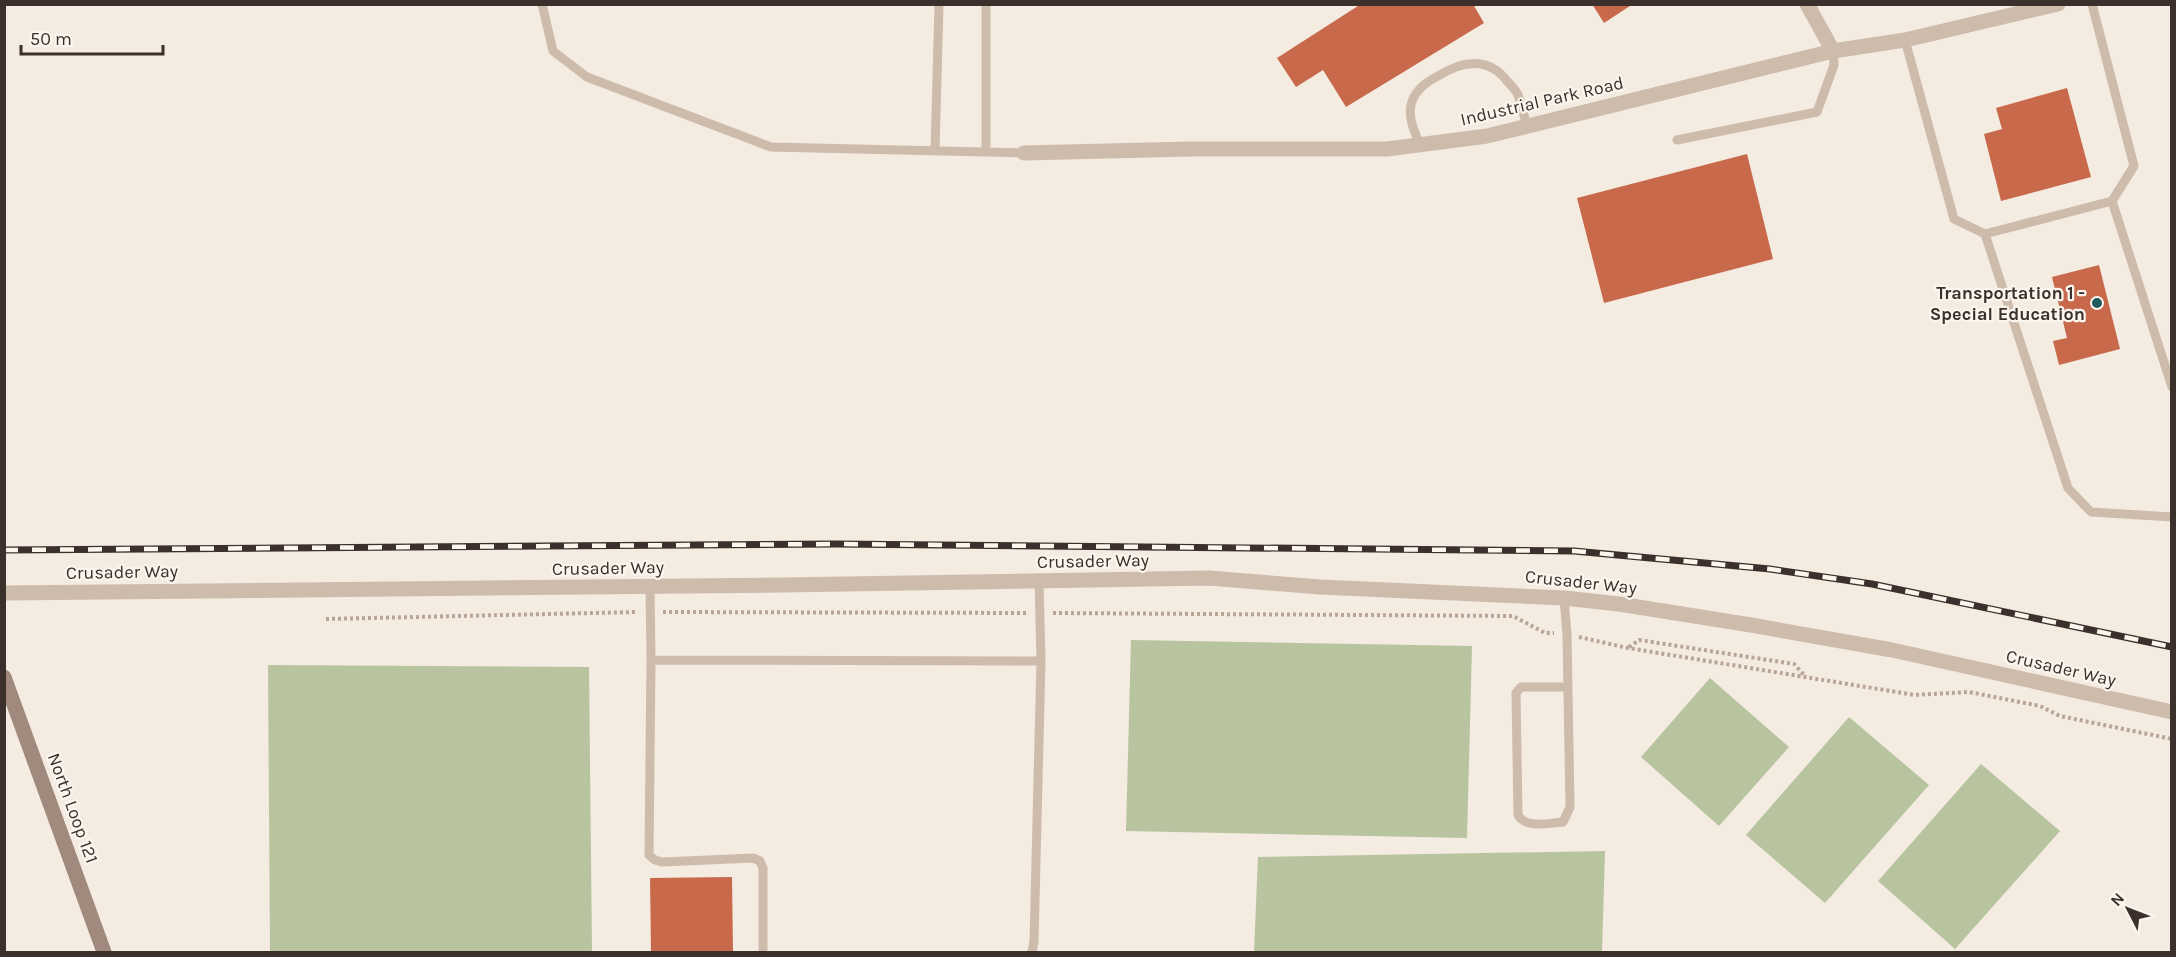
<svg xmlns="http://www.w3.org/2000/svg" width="2176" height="957" viewBox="0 0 2176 957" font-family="Karla,sans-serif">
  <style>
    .green { fill: #b8c4a0 }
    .building { fill: #c8694b }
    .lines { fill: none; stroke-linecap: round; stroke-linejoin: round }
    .path { stroke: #b9a596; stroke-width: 4; stroke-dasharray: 3 3; stroke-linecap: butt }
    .lane { stroke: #cdbbac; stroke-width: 9 }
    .street { stroke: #cdbbac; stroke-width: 15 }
    .secondary { stroke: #a18a7d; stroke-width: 15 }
    .rail-casing { stroke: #3b302b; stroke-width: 7 }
    .rail { stroke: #fbf5ee; stroke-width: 4.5; stroke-dasharray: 14; stroke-linecap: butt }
    .poi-dot { fill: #1f5a5e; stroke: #fbf5ee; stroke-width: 2 }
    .labels { text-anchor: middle; stroke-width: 4.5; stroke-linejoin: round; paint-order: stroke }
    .street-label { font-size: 18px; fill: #3b302b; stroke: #fbf5ee }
    .poi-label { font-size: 18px; font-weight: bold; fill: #3b302b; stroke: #fbf5ee; text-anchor: end }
  </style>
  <rect width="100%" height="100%" fill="#f4ebe1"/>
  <path class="green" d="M 1131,640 L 1472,646 L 1467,838 L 1126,831 Z
    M 268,665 L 589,667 L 592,952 L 270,952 Z
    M 1710,678 L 1789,747 L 1719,826 L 1641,757 Z
    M 1849,717 L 1929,785 L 1825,903 L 1746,835 Z
    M 1981,764 L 2060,831 L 1955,949 L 1878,881 Z
    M 1605,851 L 1602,952 L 1254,952 L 1258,857 Z"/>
  <path class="building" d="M 1361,4 L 1473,4 L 1484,23 L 1346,107 L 1323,70 L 1296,87 L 1277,58 Z
    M 1592,4 L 1633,4 L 1604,23 Z
    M 2067,88 L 2091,177 L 2001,201 L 1984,134 L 2002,129 L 1996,108 Z
    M 1747,154 L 1773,259 L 1604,303 L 1577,198 Z
    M 2099,265 L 2120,349 L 2059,365 L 2053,341 L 2067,338 L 2052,277 Z
    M 732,877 L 733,952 L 651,952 L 650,878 Z"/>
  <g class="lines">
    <path class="path" d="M 663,612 L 1027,613
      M 1053,613 L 1513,616 L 1545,633 L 1554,633
      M 326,619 L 637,612
      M 1579,637 L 1628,648 L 1915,695 L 1969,692 L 2040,706 L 2060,716 L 2172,739
      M 1629,647 L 1639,640 L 1794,664 L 1804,675"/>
    <path class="lane" d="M 542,4 L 553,51 L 587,77 L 771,147 L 1024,153
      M 986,4 L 986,152
      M 2092,4 L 2134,166 L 2112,201 L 2172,387
      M 1905,40 L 1954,219 L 1985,234 L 2068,488 L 2091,512 L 2172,517
      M 1677,140 L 1817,112 L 1834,65 L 1833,51
      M 1420,145 C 1415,133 1408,118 1411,105 C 1414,91 1426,82 1438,76 C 1462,61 1488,56 1507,81 C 1511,85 1516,90 1518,95 C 1522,105 1524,116 1527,127
      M 935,151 L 939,4
      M 1985,234 L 2112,201
      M 650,587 L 651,660 L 649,855 L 655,860 L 662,862 L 753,858 L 760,861 L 763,868 L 763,952
      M 1564,598 L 1567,635 L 1570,807 L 1563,822 C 1549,823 1526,829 1518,815 L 1516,693 L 1521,687 L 1568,687
      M 651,660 L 1041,661
      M 1032,952 L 1034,942 L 1041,661 L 1039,581"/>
    <path class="street" d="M 1807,4 L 1833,51
      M 1024,153 L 1191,149 L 1387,149 L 1487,136 L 1833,51 L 1905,40 L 2058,4
      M 4,593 L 783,585 L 1209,578 L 1320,587 L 1564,598 L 1619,604 L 1751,625 L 1892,650 L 2172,712"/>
    <path class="secondary" d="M 4,677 L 104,952"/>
    <g class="rail-casing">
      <path id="rail" d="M 4,550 L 836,544 L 1574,551 L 1770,569 L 1872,584 L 2172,647"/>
    </g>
    <use href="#rail" class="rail"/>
  </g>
  <circle class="poi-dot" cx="2097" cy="303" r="6"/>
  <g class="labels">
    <g class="street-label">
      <text transform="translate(1542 101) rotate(-13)" y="6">Industrial Park Road</text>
      <text transform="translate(1093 561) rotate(-1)" y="6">Crusader Way</text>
      <text transform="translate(608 568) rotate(-1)" y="6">Crusader Way</text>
      <text transform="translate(122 572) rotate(-1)" y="6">Crusader Way</text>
      <text transform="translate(1581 582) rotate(6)" y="6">Crusader Way</text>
      <text transform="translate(2061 668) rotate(13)" y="6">Crusader Way</text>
      <text transform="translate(73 808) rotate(70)" y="6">North Loop 121</text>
    </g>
    <g class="poi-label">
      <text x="2085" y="299">Transportation 1 -<tspan x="2085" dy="21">Special Education</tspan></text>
    </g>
  </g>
  <rect width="2176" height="957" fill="none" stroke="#3b302b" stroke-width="12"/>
  <g transform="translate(2128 909) rotate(312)" stroke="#fbf5ee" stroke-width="4.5" paint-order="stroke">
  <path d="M0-4.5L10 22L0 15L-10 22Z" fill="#3b302b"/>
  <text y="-9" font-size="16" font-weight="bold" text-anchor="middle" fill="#3b302b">N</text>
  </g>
  <path d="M21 45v9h142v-9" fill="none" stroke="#3b302b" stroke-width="3"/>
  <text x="30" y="45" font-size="18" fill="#3b302b" stroke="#fbf5ee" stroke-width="4.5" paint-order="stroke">50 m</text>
</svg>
